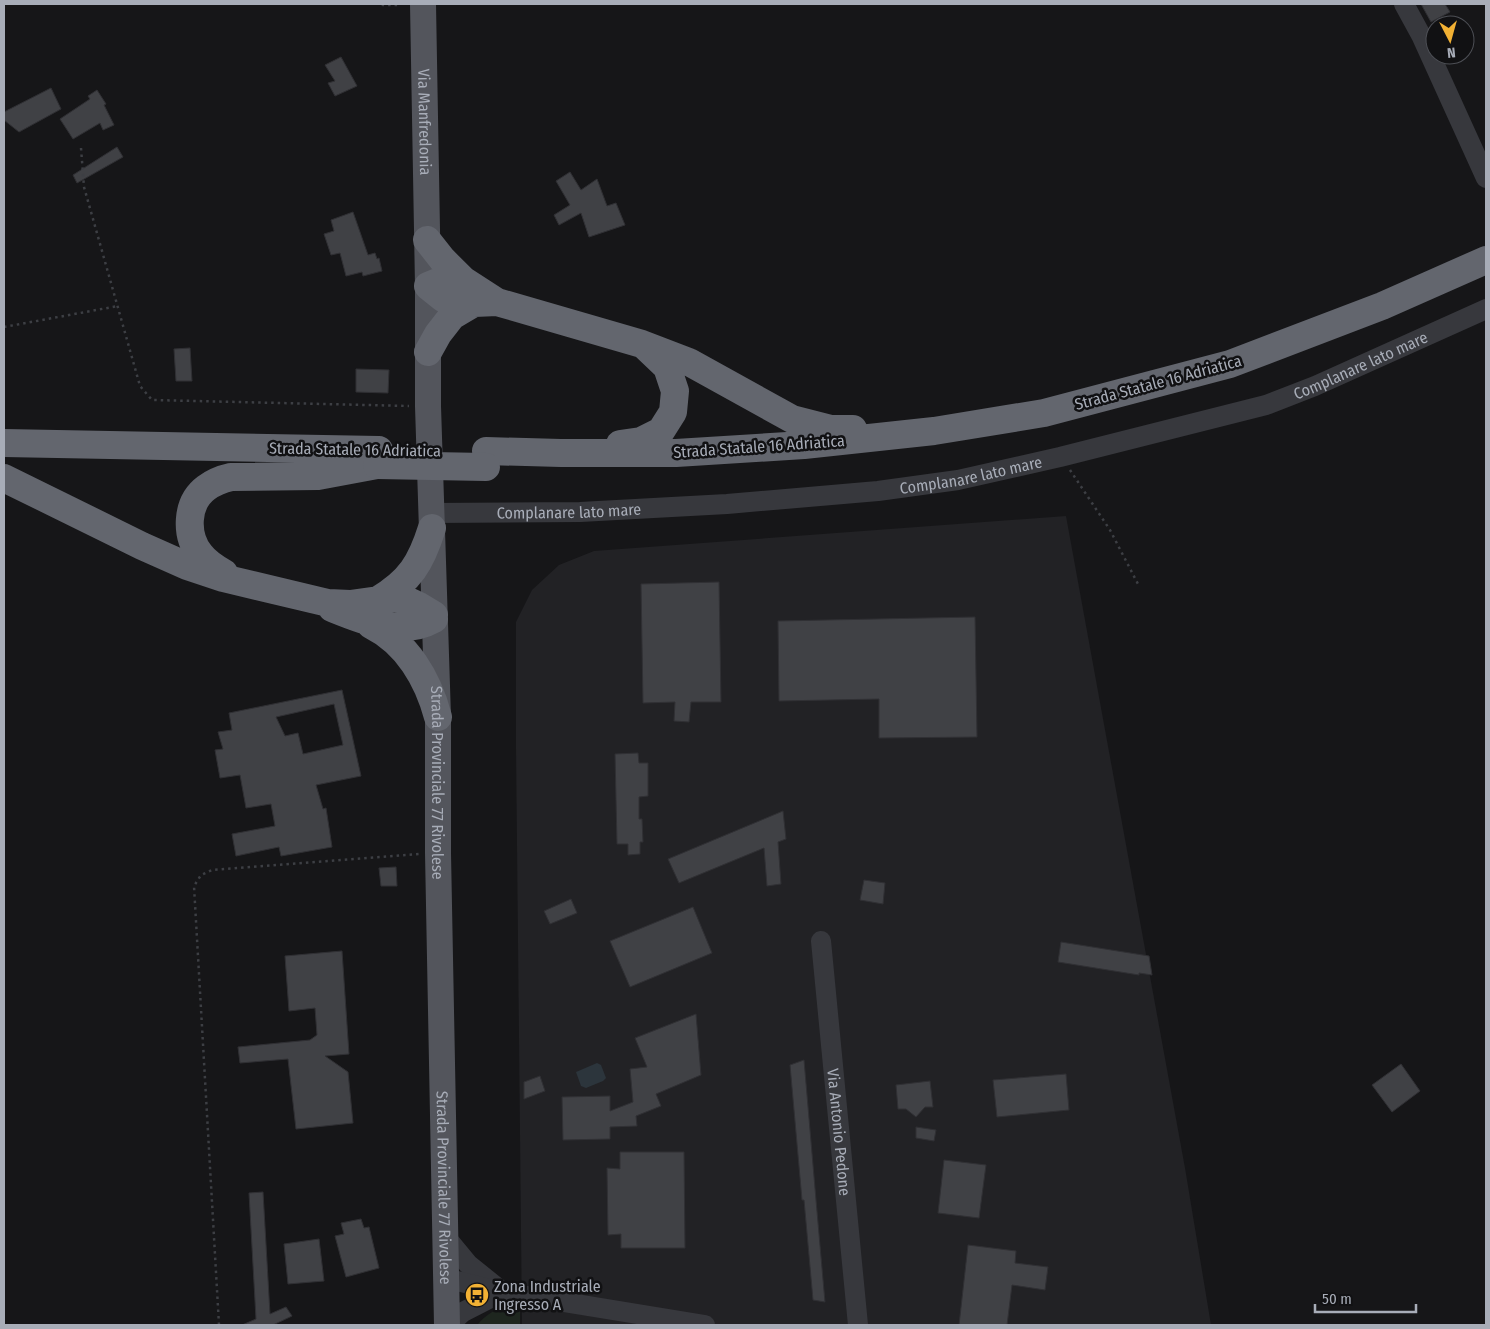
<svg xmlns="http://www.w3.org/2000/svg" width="1490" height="1329" viewBox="0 0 1490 1329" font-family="'Fira Sans Condensed',sans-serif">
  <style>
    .built { fill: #222225 }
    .green { fill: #1e261f }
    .water { fill: #2c353c }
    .building { fill: #404145; stroke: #303034; fill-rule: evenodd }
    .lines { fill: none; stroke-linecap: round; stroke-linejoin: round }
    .path { stroke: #3d3f44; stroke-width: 2.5; stroke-dasharray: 2.5 4; stroke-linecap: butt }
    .minor { stroke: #37383d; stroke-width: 20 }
    .major { stroke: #53555c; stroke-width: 26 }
    .highway { stroke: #63666e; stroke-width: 28 }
    .highway-bridge { stroke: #63666e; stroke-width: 28 }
    .labels { text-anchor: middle; stroke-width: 5; stroke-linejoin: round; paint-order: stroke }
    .street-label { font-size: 16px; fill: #a8adb8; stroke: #111113 }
    .poi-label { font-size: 16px; fill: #a8adb8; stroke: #111113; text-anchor: start }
  </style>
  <rect width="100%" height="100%" fill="#161618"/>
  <path class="built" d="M 1066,516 L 1185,1168 L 1211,1325 L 522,1325 L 516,746 L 516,622 L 532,590 L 559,565 L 594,551 Z"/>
  <path class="green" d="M 514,1305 L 520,1312 L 520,1325 L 477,1325 C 486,1314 500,1306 514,1305 Z"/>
  <path class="water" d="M 597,1063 L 601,1065 L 606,1078 L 603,1081 L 586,1088 L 581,1086 L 576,1072 Z"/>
  <path class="building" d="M 1421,4 L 1445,4 L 1450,12 L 1431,22 Z
    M 341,57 L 357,86 L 335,96 L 328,83 L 335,81 L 325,65 Z
    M 51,88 L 61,109 L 19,132 L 4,120 L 4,112 Z
    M 97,90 L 106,104 L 104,105 L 114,125 L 103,130 L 100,123 L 73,139 L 60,119 L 90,99 L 88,96 Z
    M 117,147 L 123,157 L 77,183 L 73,175 Z
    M 570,172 L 581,190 L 597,179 L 607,206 L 616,203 L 625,225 L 589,237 L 581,213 L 559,225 L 554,215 L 570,205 L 556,181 Z
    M 353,212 L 368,255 L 375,253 L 377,259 L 379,258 L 382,271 L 363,276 L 362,272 L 346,276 L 340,253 L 331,255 L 324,234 L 334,231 L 331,220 Z
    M 190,348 L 192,381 L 176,381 L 174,349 Z
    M 356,369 L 389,370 L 388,393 L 356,392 Z
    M 719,582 L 721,702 L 691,702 L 689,722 L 674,721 L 675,702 L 643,703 L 641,584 Z
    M 975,617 L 977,737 L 879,738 L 879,699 L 779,701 L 778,621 Z
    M 342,690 L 361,776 L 316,785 L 323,809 L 326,808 L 332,847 L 281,856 L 279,847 L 236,856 L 232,834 L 275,826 L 271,804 L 246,808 L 240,775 L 220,778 L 215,750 L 223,749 L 218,732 L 232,730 L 229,713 ZM 334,704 L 343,745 L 303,754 L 298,733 L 285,736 L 276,717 Z
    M 638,753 L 639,763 L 648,763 L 648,796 L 639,797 L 639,819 L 642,819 L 643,842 L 640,842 L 640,854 L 628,855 L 628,844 L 617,844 L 615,754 Z
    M 783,811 L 786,839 L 778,842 L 781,884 L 767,886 L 764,848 L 679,883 L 668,859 Z
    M 396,867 L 397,886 L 381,886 L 379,868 Z
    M 864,880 L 885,883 L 883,904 L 860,900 Z
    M 571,899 L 577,913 L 550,924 L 544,911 Z
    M 693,907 L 712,953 L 630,987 L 610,941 Z
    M 1061,942 L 1149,956 L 1152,975 L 1139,973 L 1139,975 L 1058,962 Z
    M 342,951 L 349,1054 L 325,1056 L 348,1072 L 353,1123 L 296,1129 L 288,1059 L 240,1063 L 238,1047 L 310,1040 L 317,1035 L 315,1008 L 289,1011 L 285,956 Z
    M 696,1014 L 701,1075 L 656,1094 L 661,1106 L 636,1116 L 637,1126 L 610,1127 L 610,1139 L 563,1140 L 562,1097 L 610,1096 L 610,1111 L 633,1102 L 630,1069 L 647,1067 L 635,1038 Z
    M 804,1060 L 816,1200 L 825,1302 L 813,1300 L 804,1200 L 802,1200 L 790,1065 Z
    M 1401,1064 L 1420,1091 L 1392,1112 L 1372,1085 Z
    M 1066,1074 L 1069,1110 L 997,1117 L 993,1080 Z
    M 540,1076 L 545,1091 L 524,1099 L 524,1082 Z
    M 930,1081 L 933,1107 L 925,1107 L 916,1117 L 906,1109 L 898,1109 L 896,1085 Z
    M 916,1127 L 936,1130 L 934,1141 L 916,1138 Z
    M 620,1152 L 684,1152 L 685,1248 L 621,1248 L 621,1234 L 608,1235 L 607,1168 L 620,1169 Z
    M 944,1160 L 986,1165 L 979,1218 L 938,1213 Z
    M 263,1192 L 270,1314 L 286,1307 L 292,1316 L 273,1325 L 242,1325 L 256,1319 L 249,1193 Z
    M 361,1219 L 364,1228 L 369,1227 L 379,1268 L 346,1277 L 335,1236 L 344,1234 L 341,1223 Z
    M 319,1239 L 324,1281 L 288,1284 L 284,1244 Z
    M 968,1245 L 1016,1251 L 1015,1263 L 1048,1267 L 1045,1290 L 1012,1285 L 1007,1325 L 959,1325 Z"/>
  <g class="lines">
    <path class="path" d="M 382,4 L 383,5 L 398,5 L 401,4
      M 81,148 L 84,187 L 140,386 L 152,400 L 409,406
      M 4,327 L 118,306
      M 1070,470 L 1110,530 L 1138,584
      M 219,1325 L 194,886 L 201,875 L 212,870 L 419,854"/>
    <g class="minor">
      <path d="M 1404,4 L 1422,37 L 1486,178"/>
      <path id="s1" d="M 431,513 L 580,512 L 727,504 L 878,491 L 958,480 L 1060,457 L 1266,405 L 1315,386 L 1486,309"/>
      <path id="s2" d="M 821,941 L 858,1325"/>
      <path d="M 444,1235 L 468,1264 L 499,1289"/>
      <path d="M 445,1278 L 502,1292 L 705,1325"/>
      <path d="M 449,1325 L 463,1312 L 502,1292"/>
    </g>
    <path class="major" id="s3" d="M 423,4 L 428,286 L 428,406 L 438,717 L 438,853 L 447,1325"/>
    <path class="highway" d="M 427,240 L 442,259 L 463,280 L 497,302 L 642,344 L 689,362 L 792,419 L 831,429 L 853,429
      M 463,280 L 445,279 L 428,286 L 443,298 L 474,303 L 497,302
      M 428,352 L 438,334 L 452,316 L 474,303
      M 4,443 L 379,450
      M 620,444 L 641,441 L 661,431 L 673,412 L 675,391 L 667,367 L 646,347
      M 486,451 L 561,453 L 676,453 L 804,445 L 934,431 L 1044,413 L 1230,364 L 1382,306 L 1486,260
      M 4,478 L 142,546 L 187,566 L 223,578 L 328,603 L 350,604 L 393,598 L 406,600 L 419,606 L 434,615
      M 224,573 C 215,568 206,562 200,554 C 185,535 186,503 206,488 C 214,482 222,479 231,477 L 318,476 L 377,465
      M 378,600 C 410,581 421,563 432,528
      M 332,608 C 364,621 402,637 434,619
      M 371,625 C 407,643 428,679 438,717"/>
    <path class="highway-bridge" d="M 377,465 L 486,467"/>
  </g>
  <defs>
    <g id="bus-disc" transform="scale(1.25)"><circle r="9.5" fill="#f2b134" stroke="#111113"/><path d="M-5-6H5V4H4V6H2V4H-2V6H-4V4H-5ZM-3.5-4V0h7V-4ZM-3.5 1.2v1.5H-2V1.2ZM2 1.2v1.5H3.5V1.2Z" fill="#111"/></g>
  </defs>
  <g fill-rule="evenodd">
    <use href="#bus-disc" x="477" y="1295"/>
  </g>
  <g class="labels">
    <g class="street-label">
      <text dy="6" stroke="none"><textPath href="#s3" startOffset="118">Via Manfredonia</textPath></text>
      <text dy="6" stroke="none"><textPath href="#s1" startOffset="948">Complanare lato mare</textPath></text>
      <text transform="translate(1158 382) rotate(-15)" y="6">Strada Statale 16 Adriatica</text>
      <text transform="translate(759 446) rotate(-4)" y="6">Strada Statale 16 Adriatica</text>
      <text transform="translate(355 449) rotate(1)" y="6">Strada Statale 16 Adriatica</text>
      <text dy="6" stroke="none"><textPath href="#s1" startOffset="542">Complanare lato mare</textPath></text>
      <text dy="6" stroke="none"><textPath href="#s1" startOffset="138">Complanare lato mare</textPath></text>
      <text dy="6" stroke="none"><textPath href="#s3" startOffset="779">Strada Provinciale 77 Rivolese</textPath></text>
      <text dy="6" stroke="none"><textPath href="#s2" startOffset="192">Via Antonio Pedone</textPath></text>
      <text dy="6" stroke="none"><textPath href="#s3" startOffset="1184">Strada Provinciale 77 Rivolese</textPath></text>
    </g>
    <g class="poi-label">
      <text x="494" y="1292">Zona Industriale<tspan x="494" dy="18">Ingresso A</tspan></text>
    </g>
  </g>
  <rect width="1490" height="1329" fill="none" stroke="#a8adb8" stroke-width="10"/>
  <g transform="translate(1450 40) rotate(174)"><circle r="24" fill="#111113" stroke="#4d4f55"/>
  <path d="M0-4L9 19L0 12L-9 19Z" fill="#f2b134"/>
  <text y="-8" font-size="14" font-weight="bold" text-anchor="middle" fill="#a8adb8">N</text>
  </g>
  <path d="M1315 1304v8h101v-8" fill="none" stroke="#a8adb8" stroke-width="2.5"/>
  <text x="1322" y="1304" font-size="15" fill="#a8adb8" stroke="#111113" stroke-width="4" paint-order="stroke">50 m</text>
</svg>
